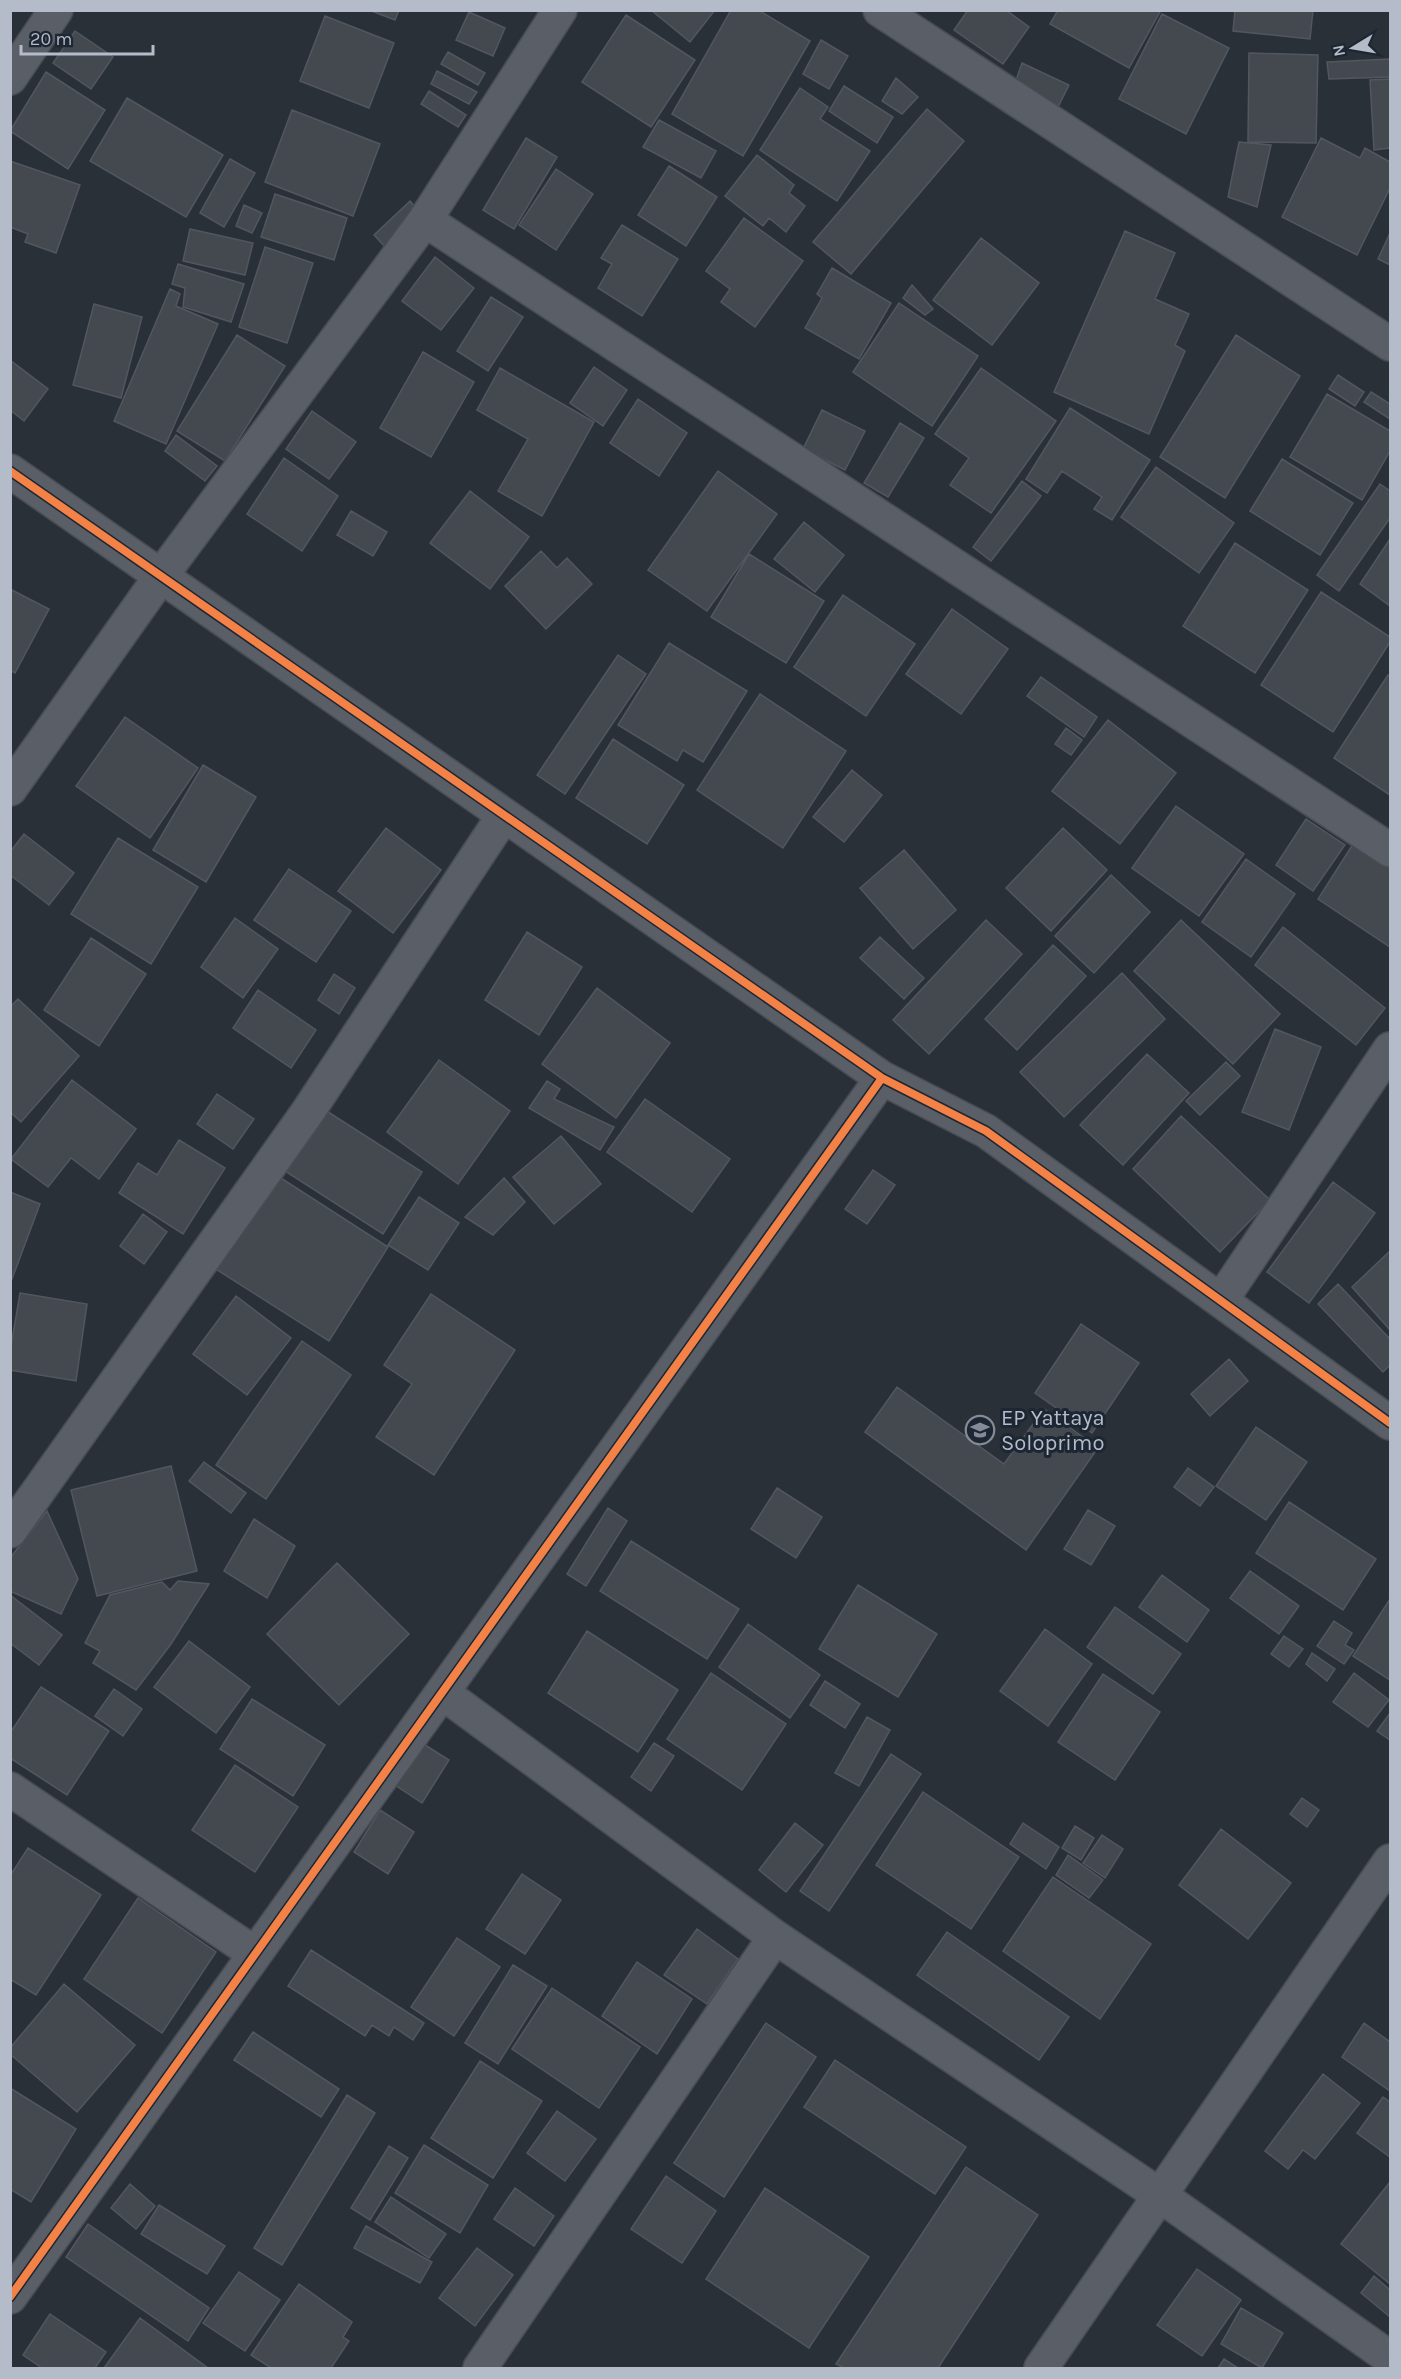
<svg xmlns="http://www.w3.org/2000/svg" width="1401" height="2379" viewBox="0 0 1401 2379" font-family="Karla,sans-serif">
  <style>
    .building { fill: #444950; stroke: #52575f; stroke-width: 1.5 }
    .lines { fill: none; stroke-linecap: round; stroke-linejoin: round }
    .minor-casing { stroke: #484c53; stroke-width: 36 }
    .minor { stroke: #5a5e66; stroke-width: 33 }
    .cycleway-casing { stroke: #1d2633; stroke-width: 11 }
    .cycleway { stroke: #f48246; stroke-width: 8 }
    .labels { text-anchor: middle; stroke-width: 6; stroke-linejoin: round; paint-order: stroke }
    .poi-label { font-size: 22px; fill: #b4bcc9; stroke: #1d2633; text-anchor: start }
  </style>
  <rect width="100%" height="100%" fill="#2a3038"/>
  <path class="building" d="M 369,10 L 399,10 L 395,20 Z
    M 651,10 L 715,10 L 690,42 Z
    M 731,10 L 758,10 L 810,41 L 743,156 L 672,114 Z
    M 968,10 L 1006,10 L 1029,27 L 1003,64 L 954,30 Z
    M 1058,10 L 1161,10 L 1129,68 L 1050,24 Z
    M 1235,10 L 1313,10 L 1310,39 L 1233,31 Z
    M 469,12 L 505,28 L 493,56 L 456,40 Z
    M 1162,14 L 1229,48 L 1186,134 L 1119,99 Z
    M 626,15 L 695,60 L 651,127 L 582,82 Z
    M 325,16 L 394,43 L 369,108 L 300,81 Z
    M 75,31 L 113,57 L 91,89 L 53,63 Z
    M 821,40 L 848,56 L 829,89 L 803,74 Z
    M 448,52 L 485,73 L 478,85 L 441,64 Z
    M 1249,53 L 1318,55 L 1316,143 L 1248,142 Z
    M 1390,59 L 1390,77 L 1329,79 L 1327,62 Z
    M 1022,63 L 1069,85 L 1058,107 L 1015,83 Z
    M 437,71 L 477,92 L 469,104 L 431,84 Z
    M 46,72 L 105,110 L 68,169 L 10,131 Z
    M 896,78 L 918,97 L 902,114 L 882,101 Z
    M 1390,79 L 1390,148 L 1374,150 L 1370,80 Z
    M 844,86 L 893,117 L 877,143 L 829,111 Z
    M 800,88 L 828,107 L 820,119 L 870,151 L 837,201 L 760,150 Z
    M 429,91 L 466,115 L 458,127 L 421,104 Z
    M 127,98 L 223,155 L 186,217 L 90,161 Z
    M 927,109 L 964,141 L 851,274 L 813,242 Z
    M 292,110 L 380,144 L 353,216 L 265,182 Z
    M 659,120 L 716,151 L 701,178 L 643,147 Z
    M 526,138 L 557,157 L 514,229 L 483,210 Z
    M 1321,138 L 1360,158 L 1365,148 L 1390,162 L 1390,188 L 1357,255 L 1282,217 Z
    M 1239,142 L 1271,145 L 1257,207 L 1228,197 Z
    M 757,155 L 794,185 L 789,193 L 805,206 L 786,232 L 769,218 L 763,226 L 725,196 Z
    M 230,159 L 255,173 L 224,227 L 200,213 Z
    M 10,161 L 80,185 L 56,253 L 25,242 L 28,234 L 10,227 Z
    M 669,166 L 717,197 L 686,246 L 638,215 Z
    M 556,169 L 593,194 L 556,250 L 519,225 Z
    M 275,194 L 347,218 L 334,260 L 261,237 Z
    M 410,201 L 422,215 L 387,249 L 374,235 Z
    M 244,205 L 262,213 L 252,233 L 236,226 Z
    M 744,218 L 803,261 L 755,327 L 721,302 L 730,289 L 706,271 Z
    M 622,225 L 678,259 L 642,316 L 598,288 L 612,264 L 601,258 Z
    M 190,229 L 253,243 L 245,275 L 183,261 Z
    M 1125,231 L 1175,253 L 1155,299 L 1189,314 L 1175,345 L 1185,351 L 1149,434 L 1054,392 Z
    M 1390,233 L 1390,265 L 1378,259 Z
    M 981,238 L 1039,283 L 992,345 L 933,300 Z
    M 265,247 L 313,263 L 287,343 L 239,327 Z
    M 435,257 L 474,288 L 441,330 L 402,301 Z
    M 178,264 L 244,284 L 231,322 L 183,307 L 185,288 L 172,284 Z
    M 832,268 L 891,303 L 859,359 L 805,328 L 822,298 L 817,294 Z
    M 912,285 L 933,309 L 925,315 L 903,298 Z
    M 170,289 L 180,294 L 176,306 L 218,324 L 166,444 L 114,421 Z
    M 491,297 L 523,317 L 488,371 L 457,351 Z
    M 899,303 L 978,356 L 932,426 L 853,372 Z
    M 94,304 L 142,317 L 121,398 L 73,385 Z
    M 237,335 L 285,366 L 225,461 L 177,431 Z
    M 1236,335 L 1300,376 L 1225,498 L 1160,457 Z
    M 423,352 L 474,382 L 431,457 L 380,428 Z
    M 10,360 L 48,389 L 24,421 L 10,410 Z
    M 594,367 L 627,390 L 603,426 L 570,403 Z
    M 500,368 L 594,422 L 542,516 L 498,491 L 528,439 L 477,410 Z
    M 981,368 L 1056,421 L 991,513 L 950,485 L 969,458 L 935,434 Z
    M 1338,375 L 1364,392 L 1355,406 L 1329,389 Z
    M 1371,392 L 1390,404 L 1390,419 L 1364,402 Z
    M 1327,394 L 1390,431 L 1390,451 L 1362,500 L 1290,457 Z
    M 638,399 L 687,433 L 659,476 L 610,443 Z
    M 1070,408 L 1150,460 L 1112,520 L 1094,509 L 1102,497 L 1062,471 L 1047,493 L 1026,479 Z
    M 822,410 L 865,431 L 845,470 L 803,449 Z
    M 312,411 L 356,442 L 329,479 L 286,449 Z
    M 900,423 L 924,438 L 888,497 L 864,483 Z
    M 176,435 L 217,466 L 205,481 L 165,451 Z
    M 284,458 L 338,496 L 302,551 L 247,514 Z
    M 1282,459 L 1353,503 L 1320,555 L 1250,511 Z
    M 1156,467 L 1234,523 L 1199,573 L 1121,517 Z
    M 718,471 L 777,514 L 707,611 L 648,570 Z
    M 1022,481 L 1041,496 L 991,561 L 973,547 Z
    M 1380,484 L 1390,491 L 1390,518 L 1339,591 L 1317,575 Z
    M 470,491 L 529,537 L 490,589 L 430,543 Z
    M 351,511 L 387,532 L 373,556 L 337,535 Z
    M 804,522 L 844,555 L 815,592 L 774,559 Z
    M 1390,539 L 1390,606 L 1360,584 Z
    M 1235,543 L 1308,590 L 1255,673 L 1183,626 Z
    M 541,551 L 557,568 L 567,558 L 592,584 L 546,629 L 505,586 Z
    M 749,554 L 824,601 L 786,663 L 711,617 Z
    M 10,589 L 49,609 L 15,673 L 10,670 Z
    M 1321,592 L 1390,637 L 1390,642 L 1333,732 L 1261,685 Z
    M 843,595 L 915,644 L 866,716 L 794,667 Z
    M 952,609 L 1008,649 L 961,714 L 906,674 Z
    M 669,643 L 747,691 L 703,762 L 683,750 L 677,761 L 618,725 Z
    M 618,655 L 646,674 L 565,794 L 537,775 Z
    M 1388,675 L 1390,677 L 1390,795 L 1334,758 Z
    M 1041,677 L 1097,717 L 1084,737 L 1027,696 Z
    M 760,694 L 846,751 L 783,848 L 697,790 Z
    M 125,717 L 198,768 L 150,838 L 76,786 Z
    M 1108,720 L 1176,773 L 1120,844 L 1052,791 Z
    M 1066,728 L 1082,740 L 1071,755 L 1055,744 Z
    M 613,739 L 684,785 L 647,844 L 576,798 Z
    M 203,765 L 256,797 L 206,882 L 153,850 Z
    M 852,770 L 882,795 L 844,842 L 813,817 Z
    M 1176,806 L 1244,854 L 1199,916 L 1132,868 Z
    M 1306,819 L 1345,845 L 1313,891 L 1276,865 Z
    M 386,828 L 441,870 L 393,933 L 338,891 Z
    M 1063,828 L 1107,870 L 1051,931 L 1006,888 Z
    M 24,834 L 74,873 L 49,905 L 10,875 L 10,852 Z
    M 118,838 L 198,887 L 151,964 L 71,914 Z
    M 1353,844 L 1390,868 L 1390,947 L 1318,899 Z
    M 904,850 L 956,910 L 913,949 L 860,888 Z
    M 1246,859 L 1295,894 L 1251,957 L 1202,922 Z
    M 289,869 L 351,911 L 316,962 L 254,920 Z
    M 1111,875 L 1150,912 L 1094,973 L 1055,936 Z
    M 235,918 L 278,949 L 243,998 L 201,967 Z
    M 986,920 L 1022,954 L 929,1054 L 893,1020 Z
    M 1181,920 L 1280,1014 L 1233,1064 L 1134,971 Z
    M 1283,927 L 1385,1008 L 1356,1045 L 1255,965 Z
    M 527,932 L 582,967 L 539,1035 L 485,1000 Z
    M 880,937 L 924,978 L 904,999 L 860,958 Z
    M 91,938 L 146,974 L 99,1046 L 44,1010 Z
    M 1053,945 L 1086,976 L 1017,1050 L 985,1019 Z
    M 1122,973 L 1165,1019 L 1064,1117 L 1020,1072 Z
    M 334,974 L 355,988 L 339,1014 L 318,1000 Z
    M 597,988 L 670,1043 L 616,1118 L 542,1064 Z
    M 258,990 L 316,1030 L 291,1068 L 233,1028 Z
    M 18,999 L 79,1056 L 21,1122 L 10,1112 L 10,1007 Z
    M 1275,1029 L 1321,1047 L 1289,1130 L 1242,1112 Z
    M 1147,1054 L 1189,1093 L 1123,1165 L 1080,1125 Z
    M 439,1060 L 510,1111 L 458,1184 L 387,1132 Z
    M 1226,1062 L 1240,1076 L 1200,1115 L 1186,1101 Z
    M 72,1080 L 136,1129 L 99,1179 L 71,1158 L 48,1187 L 11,1159 Z
    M 547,1081 L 560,1089 L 554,1099 L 614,1127 L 600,1150 L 529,1108 Z
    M 217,1094 L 254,1119 L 233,1149 L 197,1124 Z
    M 645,1099 L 730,1159 L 692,1212 L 607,1152 Z
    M 325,1110 L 422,1172 L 383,1234 L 285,1171 Z
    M 1181,1116 L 1270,1200 L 1220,1252 L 1133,1169 Z
    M 561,1136 L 601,1184 L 554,1224 L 513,1177 Z
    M 179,1140 L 225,1168 L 183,1234 L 119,1193 L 138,1163 L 157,1175 Z
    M 873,1170 L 895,1185 L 867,1224 L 845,1209 Z
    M 270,1171 L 388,1247 L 329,1341 L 211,1266 Z
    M 504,1178 L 525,1202 L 493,1235 L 465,1217 Z
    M 1333,1182 L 1375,1213 L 1309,1303 L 1267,1272 Z
    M 10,1192 L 40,1204 L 12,1279 L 10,1279 Z
    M 419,1197 L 459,1223 L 428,1270 L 388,1245 Z
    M 143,1214 L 167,1232 L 144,1264 L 120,1246 Z
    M 1390,1251 L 1390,1330 L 1352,1287 Z
    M 1338,1284 L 1390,1339 L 1390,1365 L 1383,1372 L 1318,1304 Z
    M 20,1293 L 87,1304 L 76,1381 L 10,1370 L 10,1352 Z
    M 431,1294 L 515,1350 L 434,1475 L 376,1437 L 412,1384 L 384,1365 Z
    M 236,1296 L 291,1338 L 247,1395 L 193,1354 Z
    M 1081,1324 L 1139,1363 L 1092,1433 L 1035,1393 Z
    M 302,1341 L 351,1375 L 266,1499 L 216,1465 Z
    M 1229,1359 L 1248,1381 L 1210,1416 L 1191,1394 Z
    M 897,1387 L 1004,1464 L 1044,1409 L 1098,1448 L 1026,1550 L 865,1432 Z
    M 1256,1427 L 1307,1462 L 1266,1520 L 1216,1486 Z
    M 204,1462 L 246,1493 L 231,1513 L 189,1481 Z
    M 171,1466 L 197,1571 L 97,1596 L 71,1490 Z
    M 1188,1468 L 1214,1487 L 1200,1506 L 1174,1487 Z
    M 777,1488 L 822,1517 L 796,1558 L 751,1529 Z
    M 1289,1502 L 1376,1559 L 1343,1610 L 1256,1553 Z
    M 608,1508 L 627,1521 L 586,1586 L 567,1574 Z
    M 1088,1510 L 1115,1526 L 1091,1565 L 1064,1549 Z
    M 47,1511 L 78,1579 L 61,1614 L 10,1591 L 10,1558 Z
    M 254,1519 L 295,1546 L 267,1598 L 224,1571 Z
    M 631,1541 L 739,1609 L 707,1659 L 600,1591 Z
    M 337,1563 L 409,1634 L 339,1705 L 267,1634 Z
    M 1250,1571 L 1299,1606 L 1279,1634 L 1230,1598 Z
    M 1162,1575 L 1209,1610 L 1187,1642 L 1139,1607 Z
    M 178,1581 L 209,1584 L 171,1644 L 136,1690 L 93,1663 L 100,1651 L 85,1643 L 110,1595 L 162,1582 L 170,1590 Z
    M 858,1585 L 937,1634 L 898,1697 L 819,1649 Z
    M 10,1595 L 62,1635 L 39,1665 L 10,1643 Z
    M 1390,1599 L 1390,1680 L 1353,1656 Z
    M 1115,1607 L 1181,1654 L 1153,1694 L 1087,1647 Z
    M 1334,1621 L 1352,1633 L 1345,1645 L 1354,1650 L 1344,1664 L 1317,1646 Z
    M 748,1624 L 820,1675 L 790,1718 L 719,1667 Z
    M 1045,1629 L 1092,1664 L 1048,1726 L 1000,1691 Z
    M 587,1631 L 678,1690 L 638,1752 L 548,1693 Z
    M 1284,1636 L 1303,1649 L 1289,1667 L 1271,1654 Z
    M 189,1641 L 250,1687 L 216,1733 L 154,1687 Z
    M 1312,1653 L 1335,1669 L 1327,1681 L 1306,1664 Z
    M 711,1673 L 786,1724 L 742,1790 L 667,1739 Z
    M 1354,1673 L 1389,1700 L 1368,1727 L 1333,1702 Z
    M 1103,1674 L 1160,1712 L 1115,1780 L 1058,1742 Z
    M 825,1681 L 860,1704 L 845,1728 L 810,1705 Z
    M 41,1687 L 109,1731 L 67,1795 L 10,1758 L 10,1733 Z
    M 114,1689 L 142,1709 L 123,1736 L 95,1716 Z
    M 252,1699 L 325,1745 L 293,1796 L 220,1749 Z
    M 1390,1713 L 1390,1740 L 1377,1731 Z
    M 867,1717 L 890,1730 L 859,1786 L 835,1773 Z
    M 422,1743 L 449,1760 L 422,1803 L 395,1785 Z
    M 654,1743 L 674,1756 L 651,1791 L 631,1777 Z
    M 891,1754 L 921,1774 L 829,1911 L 800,1891 Z
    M 235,1765 L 298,1807 L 255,1872 L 192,1830 Z
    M 923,1792 L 1019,1857 L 971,1929 L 876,1865 Z
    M 1302,1798 L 1319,1810 L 1307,1827 L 1290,1814 Z
    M 380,1810 L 414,1832 L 388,1874 L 354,1852 Z
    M 795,1823 L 823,1845 L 786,1892 L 759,1870 Z
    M 1023,1823 L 1059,1847 L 1046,1869 L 1010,1844 Z
    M 1075,1826 L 1094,1838 L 1081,1860 L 1062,1848 Z
    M 1221,1829 L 1291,1883 L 1248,1939 L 1179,1885 Z
    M 1102,1835 L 1123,1849 L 1105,1878 L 1083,1863 Z
    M 28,1848 L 101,1895 L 36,1995 L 10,1979 L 10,1876 Z
    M 1068,1855 L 1103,1880 L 1089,1898 L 1056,1875 Z
    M 522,1874 L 561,1900 L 525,1954 L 486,1929 Z
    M 1053,1877 L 1151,1944 L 1100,2019 L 1003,1951 Z
    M 138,1898 L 216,1952 L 162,2033 L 84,1979 Z
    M 697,1929 L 738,1959 L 707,2004 L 664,1975 Z
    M 947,1932 L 1069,2017 L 1039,2060 L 917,1975 Z
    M 457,1938 L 500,1967 L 454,2036 L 411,2007 Z
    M 311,1950 L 424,2023 L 413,2040 L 394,2027 L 389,2036 L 372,2025 L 365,2036 L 288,1986 Z
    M 637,1962 L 692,1999 L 657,2054 L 602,2016 Z
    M 513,1965 L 547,1986 L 498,2064 L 465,2043 Z
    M 64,1984 L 135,2045 L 77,2112 L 10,2054 L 10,2048 Z
    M 552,1988 L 640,2047 L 599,2108 L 512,2049 Z
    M 766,2023 L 816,2057 L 724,2197 L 674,2163 Z
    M 1364,2023 L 1390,2042 L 1390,2091 L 1342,2057 Z
    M 253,2032 L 339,2089 L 321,2117 L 234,2060 Z
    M 835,2060 L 966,2147 L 935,2194 L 804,2107 Z
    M 480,2061 L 542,2101 L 493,2178 L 431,2138 Z
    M 1323,2074 L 1360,2103 L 1315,2159 L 1303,2150 L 1288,2169 L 1265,2151 Z
    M 10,2088 L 76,2129 L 31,2202 L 10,2189 Z
    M 347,2095 L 375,2113 L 282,2265 L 254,2248 Z
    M 1383,2097 L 1390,2102 L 1390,2157 L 1357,2133 Z
    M 557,2111 L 596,2139 L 565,2181 L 527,2153 Z
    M 424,2145 L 488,2185 L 460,2233 L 395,2193 Z
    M 389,2146 L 408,2158 L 370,2220 L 351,2208 Z
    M 966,2167 L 1038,2215 L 938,2368 L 844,2368 L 836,2364 Z
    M 666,2176 L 716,2211 L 682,2263 L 631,2229 Z
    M 1390,2182 L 1390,2284 L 1341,2244 Z
    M 130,2184 L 155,2206 L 136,2229 L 111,2208 Z
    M 515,2188 L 554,2216 L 534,2246 L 494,2219 Z
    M 765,2188 L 869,2257 L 809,2348 L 706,2279 Z
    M 391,2197 L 446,2234 L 429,2258 L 375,2222 Z
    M 159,2205 L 225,2246 L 207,2274 L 141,2234 Z
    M 88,2224 L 209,2308 L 188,2341 L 66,2257 Z
    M 366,2226 L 432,2262 L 420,2283 L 354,2248 Z
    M 477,2248 L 513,2275 L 475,2326 L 439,2298 Z
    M 1197,2269 L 1241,2300 L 1202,2356 L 1157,2325 Z
    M 239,2272 L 280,2300 L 245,2351 L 203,2323 Z
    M 1374,2276 L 1390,2290 L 1390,2317 L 1361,2293 Z
    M 299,2284 L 352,2322 L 343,2337 L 349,2341 L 331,2368 L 271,2368 L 251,2355 Z
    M 1241,2308 L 1283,2333 L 1262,2368 L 1221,2344 Z
    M 50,2314 L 106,2352 L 95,2368 L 42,2368 L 23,2355 Z
    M 140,2318 L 208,2368 L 104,2368 Z
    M 1224,2359 L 1238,2368 L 1218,2368 Z"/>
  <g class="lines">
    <g class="minor-casing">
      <path id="minor" d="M 880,10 L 1390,344
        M 10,78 L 56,10
        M 425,220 L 1390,850
        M 10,471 L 882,1078 L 986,1131 L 1390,1423
        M 10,789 L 161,576 L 425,220 L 560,10
        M 1222,1299 L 1390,1049
        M 10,1531 L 307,1113 L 504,815
        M 443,1693 L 775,1937 L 1161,2196 L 1390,2358
        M 10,1789 L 254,1953
        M 10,2297 C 299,1889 592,1485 882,1078
        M 480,2368 L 775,1937
        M 1041,2368 L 1390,1861"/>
    </g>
    <use href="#minor" class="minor"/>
    <g class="cycleway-casing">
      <path id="cycleway" d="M 10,471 L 882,1078 L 986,1131 L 1390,1423
        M 10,2297 C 299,1889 592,1485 882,1078"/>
    </g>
    <use href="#cycleway" class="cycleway"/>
  </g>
  <defs>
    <g id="school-ring" transform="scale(1.5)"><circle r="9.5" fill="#1d2633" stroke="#848b96" stroke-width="1.5"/><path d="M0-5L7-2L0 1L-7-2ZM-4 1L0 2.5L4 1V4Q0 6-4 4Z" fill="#848b96"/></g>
  </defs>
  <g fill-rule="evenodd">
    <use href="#school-ring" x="980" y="1430"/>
  </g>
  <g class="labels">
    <g class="poi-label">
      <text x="1001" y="1425">EP Yattaya<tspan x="1001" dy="25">Soloprimo</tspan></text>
    </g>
  </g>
  <rect width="1401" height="2379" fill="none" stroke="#b4bcc9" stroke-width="24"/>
  <g transform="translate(1353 48) rotate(259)" stroke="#1d2633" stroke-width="4.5" paint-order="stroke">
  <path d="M0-4.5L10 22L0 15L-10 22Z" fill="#b4bcc9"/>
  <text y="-9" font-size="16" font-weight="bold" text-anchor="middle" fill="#b4bcc9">N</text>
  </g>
  <path d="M21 45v9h132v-9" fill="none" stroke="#b4bcc9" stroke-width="3"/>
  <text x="30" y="45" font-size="18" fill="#b4bcc9" stroke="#1d2633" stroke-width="4.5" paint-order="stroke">20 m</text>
</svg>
